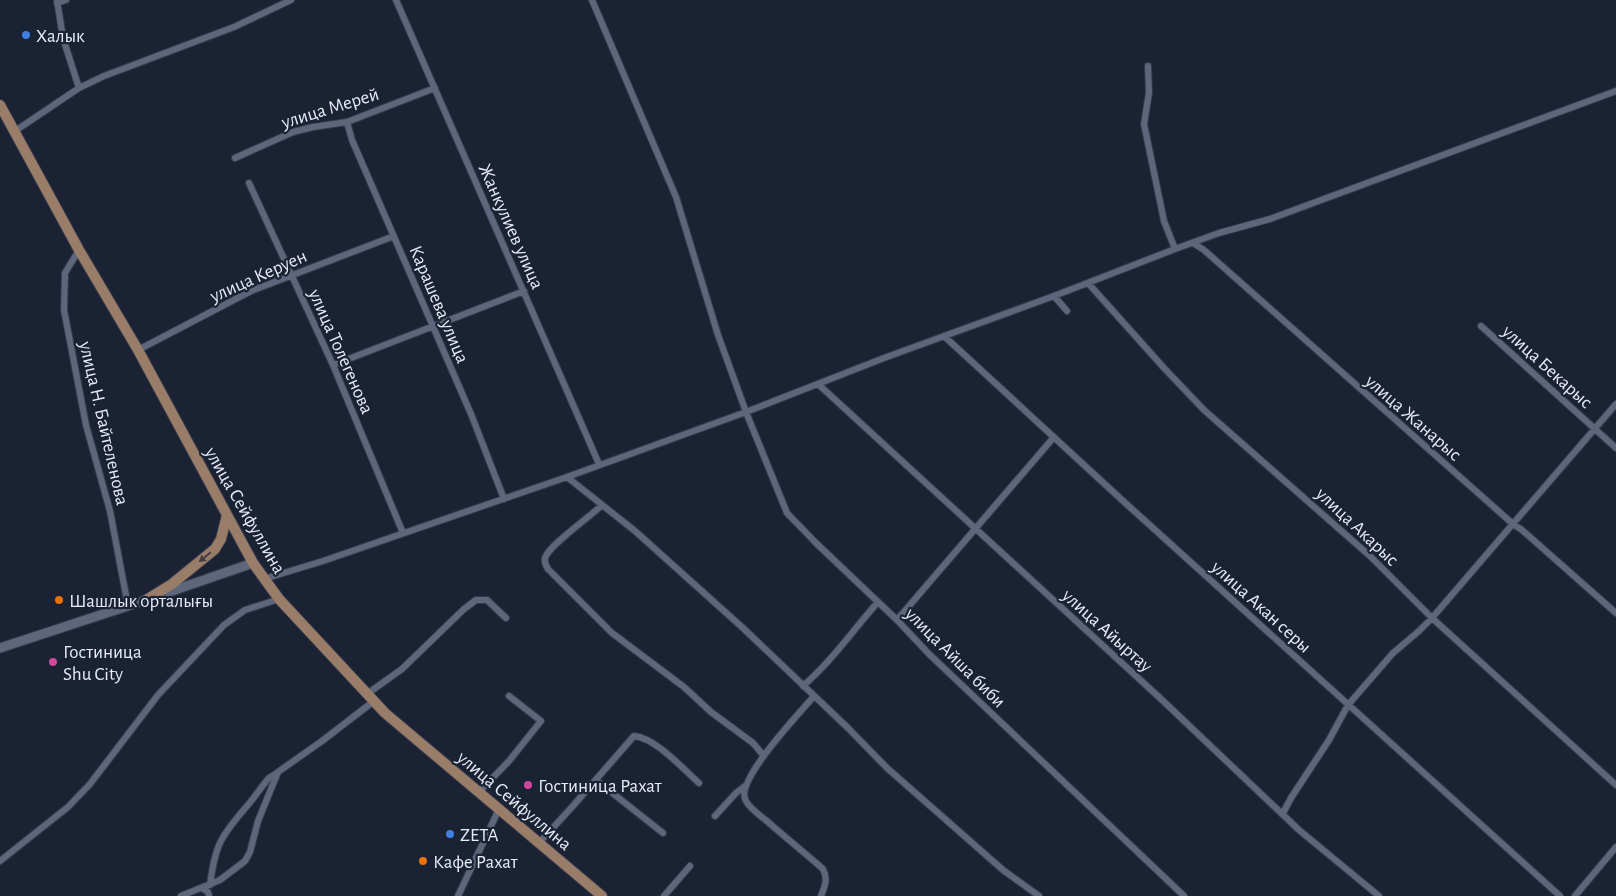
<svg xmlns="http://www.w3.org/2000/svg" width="1616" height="896" viewBox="0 0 1616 896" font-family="'Alegreya Sans',sans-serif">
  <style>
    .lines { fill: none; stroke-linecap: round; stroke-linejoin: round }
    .street-casing { stroke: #373c4b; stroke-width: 8 }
    .secondary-casing { stroke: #373c4b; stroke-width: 11 }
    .primary-casing { stroke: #373c4b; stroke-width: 12 }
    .street { stroke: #5d667b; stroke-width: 6 }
    .secondary { stroke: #5d667b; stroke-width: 9 }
    .primary { stroke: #9a7d69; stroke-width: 10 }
    .oneway { fill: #413d43 }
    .shop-dot { fill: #3f7fe0; stroke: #1b2233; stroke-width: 2 }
    .food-dot { fill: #e8710a; stroke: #1b2233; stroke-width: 2 }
    .hotel-dot { fill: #d1479c; stroke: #1b2233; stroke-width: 2 }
    .labels { text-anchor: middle; stroke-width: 4.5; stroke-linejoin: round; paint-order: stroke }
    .poi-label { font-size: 19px; fill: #e5ebf7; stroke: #1b2233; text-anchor: start }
    .street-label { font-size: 19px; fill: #e5ebf7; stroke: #1b2233 }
  </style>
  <rect width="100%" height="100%" fill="#1b2233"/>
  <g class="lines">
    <g class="street-casing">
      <path id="street" d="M 57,0 L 63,38 L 79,88
        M 396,0 L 599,464
        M 592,0 L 676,197 L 718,335 L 746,412 L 787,513 L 816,543 L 897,620 L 929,654 L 1184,896
        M 57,3 L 66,0
        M 1148,66 L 1149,93 L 1144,124 L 1164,221 L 1175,249
        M 347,122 L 352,140 L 471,414 L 504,499
        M 15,131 L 79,88 L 104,76 L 234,27 L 291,0
        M 235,158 L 293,132 L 313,127 L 347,122 L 435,88
        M 249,183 L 333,365 L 403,533
        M 1193,243 L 1204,250 L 1513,524 L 1522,530 L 1616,613
        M 79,250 L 65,273 L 64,310 L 86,425 L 110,511 L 128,606
        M 1088,283 L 1164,368 L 1204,410 L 1370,556 L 1432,618 L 1616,785
        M 1054,296 L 1067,311
        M 1481,326 L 1616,448
        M 944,336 L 1122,500 L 1560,896
        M 138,350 L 251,291 L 394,236
        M 333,365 L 524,291
        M 818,384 L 1160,698 L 1299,830 L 1379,896
        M 567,477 L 635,531 L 743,628 L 848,728 L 887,768 L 1003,870 L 1039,896
        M 602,505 C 590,517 549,545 545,558 C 544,563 546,566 548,569 L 612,633 L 684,687 L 711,712 L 753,743 L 764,756
        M 264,579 L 323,561 L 567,477 L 746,412 L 884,358 L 1054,296 L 1175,249 L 1219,233 L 1270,219 L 1616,91
        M 897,620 L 1054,437
        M 803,686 C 832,661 853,630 878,602
        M 367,694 L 402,669 L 464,609 L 476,600 L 487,600 L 506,618
        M 814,696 C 800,713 733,782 746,801 C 750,809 761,816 768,822 C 786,838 805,853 823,869 C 828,879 825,886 821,896
        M 596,780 L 663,833
        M 479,792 L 509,761 L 541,721 L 509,696
        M 1283,813 L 1291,798 L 1329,740 L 1348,705 L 1393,653 L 1419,631 L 1432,618 L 1616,404
        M 715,816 L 736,793 L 745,786
        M 539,843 L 572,807 L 634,736 C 656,738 683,769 699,783
        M 0,861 L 68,807 L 90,784 L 158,695 L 224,625 L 245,610 L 279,599
        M 210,885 C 215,845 221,836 247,806 C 255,797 261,787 269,778 L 277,773
        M 202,888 L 208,892 L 209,896
        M 181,896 L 220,880 L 245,861 L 250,852 L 258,821 L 278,772 L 322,741 L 374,701
        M 458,896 L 499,809
        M 664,896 L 690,866
        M 1575,896 L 1616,847"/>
    </g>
    <g class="secondary-casing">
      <path id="secondary" d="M 0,648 L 146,600 L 253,563"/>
    </g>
    <g class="primary-casing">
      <path id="primary" d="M 0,105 L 79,250 L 138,350 L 253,563 L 279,599 L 385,713 L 602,896
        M 146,600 L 172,584 L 215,549 L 221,539 L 227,515"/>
    </g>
    <use href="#street" class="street"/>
    <use href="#secondary" class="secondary"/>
    <use href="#primary" class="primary"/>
  </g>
  <defs><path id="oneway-solid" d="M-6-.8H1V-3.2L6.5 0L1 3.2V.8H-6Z" transform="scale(1.25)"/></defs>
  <use class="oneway" href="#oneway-solid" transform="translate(205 557) rotate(141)"/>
  <g class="shop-dot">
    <circle cx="26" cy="35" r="5"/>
    <circle cx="450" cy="834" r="5"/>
  </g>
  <g class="food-dot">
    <circle cx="59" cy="600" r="5"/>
    <circle cx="423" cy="861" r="5"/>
  </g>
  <g class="hotel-dot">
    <circle cx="53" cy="662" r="5"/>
    <circle cx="528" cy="785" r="5"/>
  </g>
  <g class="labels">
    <g class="poi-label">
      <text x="36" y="42">Халык</text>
      <text x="69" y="607">Шашлык орталығы</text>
      <text x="63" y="658">Гостиница<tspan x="63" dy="22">Shu City</tspan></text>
      <text x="538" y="792">Гостиница Рахат</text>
      <text x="460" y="841">ZETA</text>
      <text x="433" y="868">Кафе Рахат</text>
    </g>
    <g class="street-label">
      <text transform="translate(330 107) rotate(-17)" y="7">улица Мерей</text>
      <text transform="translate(512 226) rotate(66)" y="7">Жанкулиев улица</text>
      <text transform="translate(258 275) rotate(-24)" y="7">улица Керуен</text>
      <text transform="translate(440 304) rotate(67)" y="7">Карашева улица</text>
      <text transform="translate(342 351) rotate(66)" y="7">улица Толегенова</text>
      <text transform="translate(1548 366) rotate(42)" y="7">улица Бекарыс</text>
      <text transform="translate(1414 417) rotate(41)" y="7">улица Жанарыс</text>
      <text transform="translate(105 423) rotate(77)" y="7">улица Н. Байтеленова</text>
      <text transform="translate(246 510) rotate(60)" y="7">улица Сейфуллина</text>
      <text transform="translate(1358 526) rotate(43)" y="7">улица Акарыс</text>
      <text transform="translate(1262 606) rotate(42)" y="7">улица Акан серы</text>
      <text transform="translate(1108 630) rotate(42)" y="7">улица Айыртау</text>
      <text transform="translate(956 657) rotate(45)" y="7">улица Айша биби</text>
      <text transform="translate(515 800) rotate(40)" y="7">улица Сейфуллина</text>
    </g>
  </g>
</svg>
